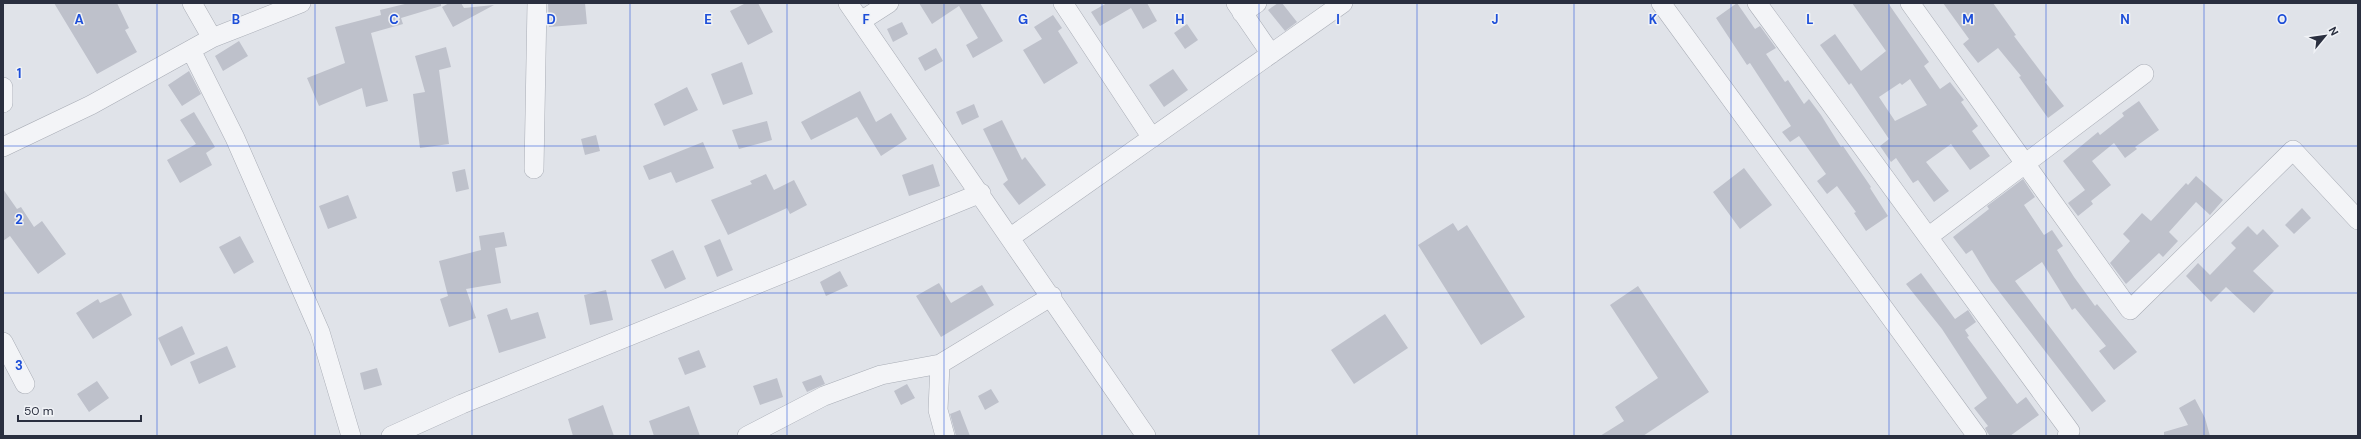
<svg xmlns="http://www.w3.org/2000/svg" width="2361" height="439" viewBox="0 0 2361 439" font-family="'DM Sans',sans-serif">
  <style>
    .building { fill: #bec1cb; fill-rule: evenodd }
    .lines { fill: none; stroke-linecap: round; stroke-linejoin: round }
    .minor-casing { stroke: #a9adb6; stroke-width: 20 }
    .minor { stroke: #f3f4f7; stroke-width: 19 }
    .grid { fill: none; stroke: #1d4ed8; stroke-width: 1; stroke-opacity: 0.55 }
    .grid-label { font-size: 13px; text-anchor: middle; font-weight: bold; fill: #1d4ed8; stroke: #f0f2f6; stroke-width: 3; stroke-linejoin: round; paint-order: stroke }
  </style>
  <rect width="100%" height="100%" fill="#e0e3e9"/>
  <path class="building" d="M 54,3 L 117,3 L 129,28 L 125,30 L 137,52 L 97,74 Z
    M 409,3 L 441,3 L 441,6 L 401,18 L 403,24 L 371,33 L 388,101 L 366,107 L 362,88 L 319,106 L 307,78 L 345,63 L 335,27 L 381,15 L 380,10 Z
    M 449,3 L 461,3 L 464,8 L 494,5 L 453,27 L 442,7 Z
    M 548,3 L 585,3 L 587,24 L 549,27 Z
    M 746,3 L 758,3 L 773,32 L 748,45 L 730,11 Z
    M 919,3 L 980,3 L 1003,41 L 973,58 L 966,45 L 978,38 L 959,6 L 932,24 Z
    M 1107,3 L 1147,3 L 1157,21 L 1143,29 L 1131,8 L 1100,26 L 1091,12 Z
    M 1278,3 L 1282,3 L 1297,22 L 1285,31 L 1268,10 Z
    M 1737,3 L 1755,29 L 1760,26 L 1776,48 L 1766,54 L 1785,82 L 1788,80 L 1804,104 L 1809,99 L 1821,115 L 1841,147 L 1843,146 L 1871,187 L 1870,188 L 1888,216 L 1866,231 L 1854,213 L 1856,212 L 1837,186 L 1827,194 L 1817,181 L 1826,174 L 1799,136 L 1790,142 L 1782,132 L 1791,126 L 1750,63 L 1747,65 L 1716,18 Z
    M 1852,3 L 1888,3 L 1929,62 L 1924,66 L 1940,89 L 1950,82 L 1964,100 L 1961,102 L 1978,126 L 1972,131 L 1990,156 L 1970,170 L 1951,144 L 1926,162 L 1949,191 L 1934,202 L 1918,180 L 1913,183 L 1896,158 L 1891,162 L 1880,146 L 1889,139 L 1851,83 L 1849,85 L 1820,45 L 1835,34 L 1861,71 L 1886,51 ZM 1910,79 L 1927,105 L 1895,121 L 1879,97 L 1900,83 L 1902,85 Z
    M 1943,3 L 1993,3 L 2016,35 L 2014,36 L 2047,80 L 2045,82 L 2064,106 L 2048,118 L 2019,77 L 2021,76 L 1998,48 L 1978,63 L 1963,44 L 1969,39 Z
    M 1053,15 L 1062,28 L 1058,31 L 1078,63 L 1044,84 L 1023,50 L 1042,39 L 1034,27 Z
    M 902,22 L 908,34 L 893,42 L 887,29 Z
    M 1187,24 L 1198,40 L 1185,49 L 1174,33 Z
    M 239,41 L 248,56 L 223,71 L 215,56 Z
    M 446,47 L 451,67 L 439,70 L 449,144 L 420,148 L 413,94 L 425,92 L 415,56 Z
    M 936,48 L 943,61 L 925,71 L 918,58 Z
    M 742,62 L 753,94 L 723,105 L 711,74 Z
    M 1173,69 L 1188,90 L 1164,107 L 1149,85 Z
    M 189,71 L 201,94 L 182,106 L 168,85 Z
    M 687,87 L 698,110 L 664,126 L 654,104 Z
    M 860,91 L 876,122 L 891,113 L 907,139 L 881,156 L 857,117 L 811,140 L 801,122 Z
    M 2139,101 L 2159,130 L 2135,147 L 2137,149 L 2125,158 L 2114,143 L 2092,161 L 2111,185 L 2091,201 L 2093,204 L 2078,216 L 2068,203 L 2085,190 L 2063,161 L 2098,132 L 2100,135 L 2124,116 L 2122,113 Z
    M 974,104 L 979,117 L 962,125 L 956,112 Z
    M 194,112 L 215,147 L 206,153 L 212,165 L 180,183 L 167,160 L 196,144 L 180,120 Z
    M 1002,120 L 1022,160 L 1025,157 L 1046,185 L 1019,205 L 1003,184 L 1008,180 L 983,129 Z
    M 767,121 L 772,140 L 739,149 L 732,130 Z
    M 596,135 L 600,151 L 585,155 L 581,139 Z
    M 703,142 L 714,168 L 676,183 L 671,172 L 649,180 L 643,166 Z
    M 933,164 L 940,186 L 909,196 L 902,175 Z
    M 1744,168 L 1772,205 L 1740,229 L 1713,192 Z
    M 465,169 L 469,189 L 456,192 L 452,172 Z
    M 766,174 L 774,190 L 794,180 L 807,205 L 790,214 L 787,208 L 728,235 L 711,200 L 752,184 L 750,181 Z
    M 2196,176 L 2223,200 L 2210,215 L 2196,202 L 2169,232 L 2178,241 L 2163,257 L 2159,253 L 2126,284 L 2110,263 L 2130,241 L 2123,234 L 2142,213 L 2151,221 L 2186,183 L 2188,185 Z
    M 2023,179 L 2035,197 L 2024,205 L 2044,235 L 2052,230 L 2063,246 L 2057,250 L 2074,277 L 2095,306 L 2097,304 L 2137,352 L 2114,370 L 2099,351 L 2106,346 L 2075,308 L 2072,310 L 2042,262 L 2015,281 L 2106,401 L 2092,412 L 1991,281 L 1972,250 L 1966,254 L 1953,237 L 1989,209 L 1987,206 Z
    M 3,189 L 17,209 L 21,207 L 34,227 L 42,221 L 66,254 L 38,274 L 10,236 L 3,241 Z
    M 348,195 L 357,218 L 328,229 L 319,206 Z
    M 2302,208 L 2311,218 L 2294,234 L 2285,225 Z
    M 1453,223 L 1458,231 L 1467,225 L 1525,317 L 1481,345 L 1418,245 Z
    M 2248,226 L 2257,235 L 2263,229 L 2279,246 L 2253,271 L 2274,291 L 2254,313 L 2226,287 L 2211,302 L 2186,276 L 2198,263 L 2210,275 L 2236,248 L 2231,243 Z
    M 504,232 L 507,246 L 495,248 L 501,283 L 466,289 L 476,318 L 449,327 L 440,299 L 448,296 L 439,261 L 481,250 L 479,236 Z
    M 240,236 L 254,262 L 234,274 L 219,247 Z
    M 720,239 L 733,270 L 717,277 L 704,246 Z
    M 673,250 L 686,279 L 665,289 L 651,260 Z
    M 840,271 L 848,286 L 826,296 L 820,282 Z
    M 1921,273 L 1955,319 L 1968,310 L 1976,322 L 1965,330 L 1969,336 L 1967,337 L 2017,404 L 2026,397 L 2039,415 L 2010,436 L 1990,436 L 1987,432 L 1985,428 L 1988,426 L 1974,408 L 1987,398 L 1942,329 L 1906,284 Z
    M 939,283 L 951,303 L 982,285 L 994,305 L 941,337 L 916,296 Z
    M 1638,286 L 1709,392 L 1643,436 L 1600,436 L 1624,421 L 1615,407 L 1658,378 L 1610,305 Z
    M 606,290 L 613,320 L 590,325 L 584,295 Z
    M 121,293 L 132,315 L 93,339 L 76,313 L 98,299 L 100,303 Z
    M 507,308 L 511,320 L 538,312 L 546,338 L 499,353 L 487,315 Z
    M 1385,314 L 1408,348 L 1354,384 L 1331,350 Z
    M 182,326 L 195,354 L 171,366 L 158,338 Z
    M 227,346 L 236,367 L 199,384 L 190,362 Z
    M 699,350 L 706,367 L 685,375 L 678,358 Z
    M 377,368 L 382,385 L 364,390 L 360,373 Z
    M 821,375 L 825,384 L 807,392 L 802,382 Z
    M 777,378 L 783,397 L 760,405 L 753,386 Z
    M 97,381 L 109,398 L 89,412 L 77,394 Z
    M 907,384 L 915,398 L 901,405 L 894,391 Z
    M 991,389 L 999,402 L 985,410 L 978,396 Z
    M 2195,399 L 2205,418 L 2210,436 L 2164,436 L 2164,432 L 2188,425 L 2179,408 Z
    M 603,405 L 614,436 L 573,436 L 568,419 Z
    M 689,406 L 700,436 L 654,436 L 649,421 Z
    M 960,410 L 970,436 L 956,436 L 950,414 Z"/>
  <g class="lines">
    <g class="minor-casing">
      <path id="minor" d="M 192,3 L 212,38
        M 848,3 L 1146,436
        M 1063,3 L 1152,138
        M 1236,3 L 1271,54
        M 1661,3 L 1977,436
        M 1757,3 L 2070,431 L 2067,436
        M 1910,3 L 2130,310 L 2293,150 L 2358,220
        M 1242,13 L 1257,3
        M 861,21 L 889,3
        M 191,50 L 235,138 L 320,332 L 351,436
        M 3,87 L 3,103
        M 3,147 L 91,105 L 212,38 L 301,3
        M 534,169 L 537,3
        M 1011,237 L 1343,3
        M 1928,237 L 2144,74
        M 3,342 L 25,384
        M 391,436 L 462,404 L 981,193
        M 747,436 L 824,396 L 881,375 L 940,364
        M 945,436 L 938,410 L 940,364 L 1052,296"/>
    </g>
    <use href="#minor" class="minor"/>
  </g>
  <path class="grid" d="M 157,3 L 157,436M 315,3 L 315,436M 472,3 L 472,436M 630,3 L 630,436M 787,3 L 787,436M 944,3 L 944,436M 1102,3 L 1102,436M 1259,3 L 1259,436M 1417,3 L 1417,436M 1574,3 L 1574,436M 1731,3 L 1731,436M 1889,3 L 1889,436M 2046,3 L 2046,436M 2204,3 L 2204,436M 3,146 L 2358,146M 3,293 L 2358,293"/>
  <g class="grid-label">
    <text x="79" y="24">A</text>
    <text x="236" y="24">B</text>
    <text x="394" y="24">C</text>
    <text x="551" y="24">D</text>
    <text x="708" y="24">E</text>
    <text x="866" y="24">F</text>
    <text x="1023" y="24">G</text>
    <text x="1180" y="24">H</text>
    <text x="1338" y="24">I</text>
    <text x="1495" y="24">J</text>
    <text x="1653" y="24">K</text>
    <text x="1810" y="24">L</text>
    <text x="1968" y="24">M</text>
    <text x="2125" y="24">N</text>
    <text x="2282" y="24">O</text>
    <text x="19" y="78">1</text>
    <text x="19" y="224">2</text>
    <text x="19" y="370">3</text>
  </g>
  <rect width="2361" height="439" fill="none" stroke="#2a2f3f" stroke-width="8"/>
  <g transform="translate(2325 36) rotate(61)" stroke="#f0f2f6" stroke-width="3" paint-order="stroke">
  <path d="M0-3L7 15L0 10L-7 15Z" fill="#2a2f3f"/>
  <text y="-6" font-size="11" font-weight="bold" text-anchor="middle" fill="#2a2f3f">N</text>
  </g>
  <path d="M18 415v6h123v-6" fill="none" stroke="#2a2f3f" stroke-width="2"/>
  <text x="24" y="415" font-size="12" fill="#2a2f3f" stroke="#f0f2f6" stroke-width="3" paint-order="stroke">50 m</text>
</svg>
